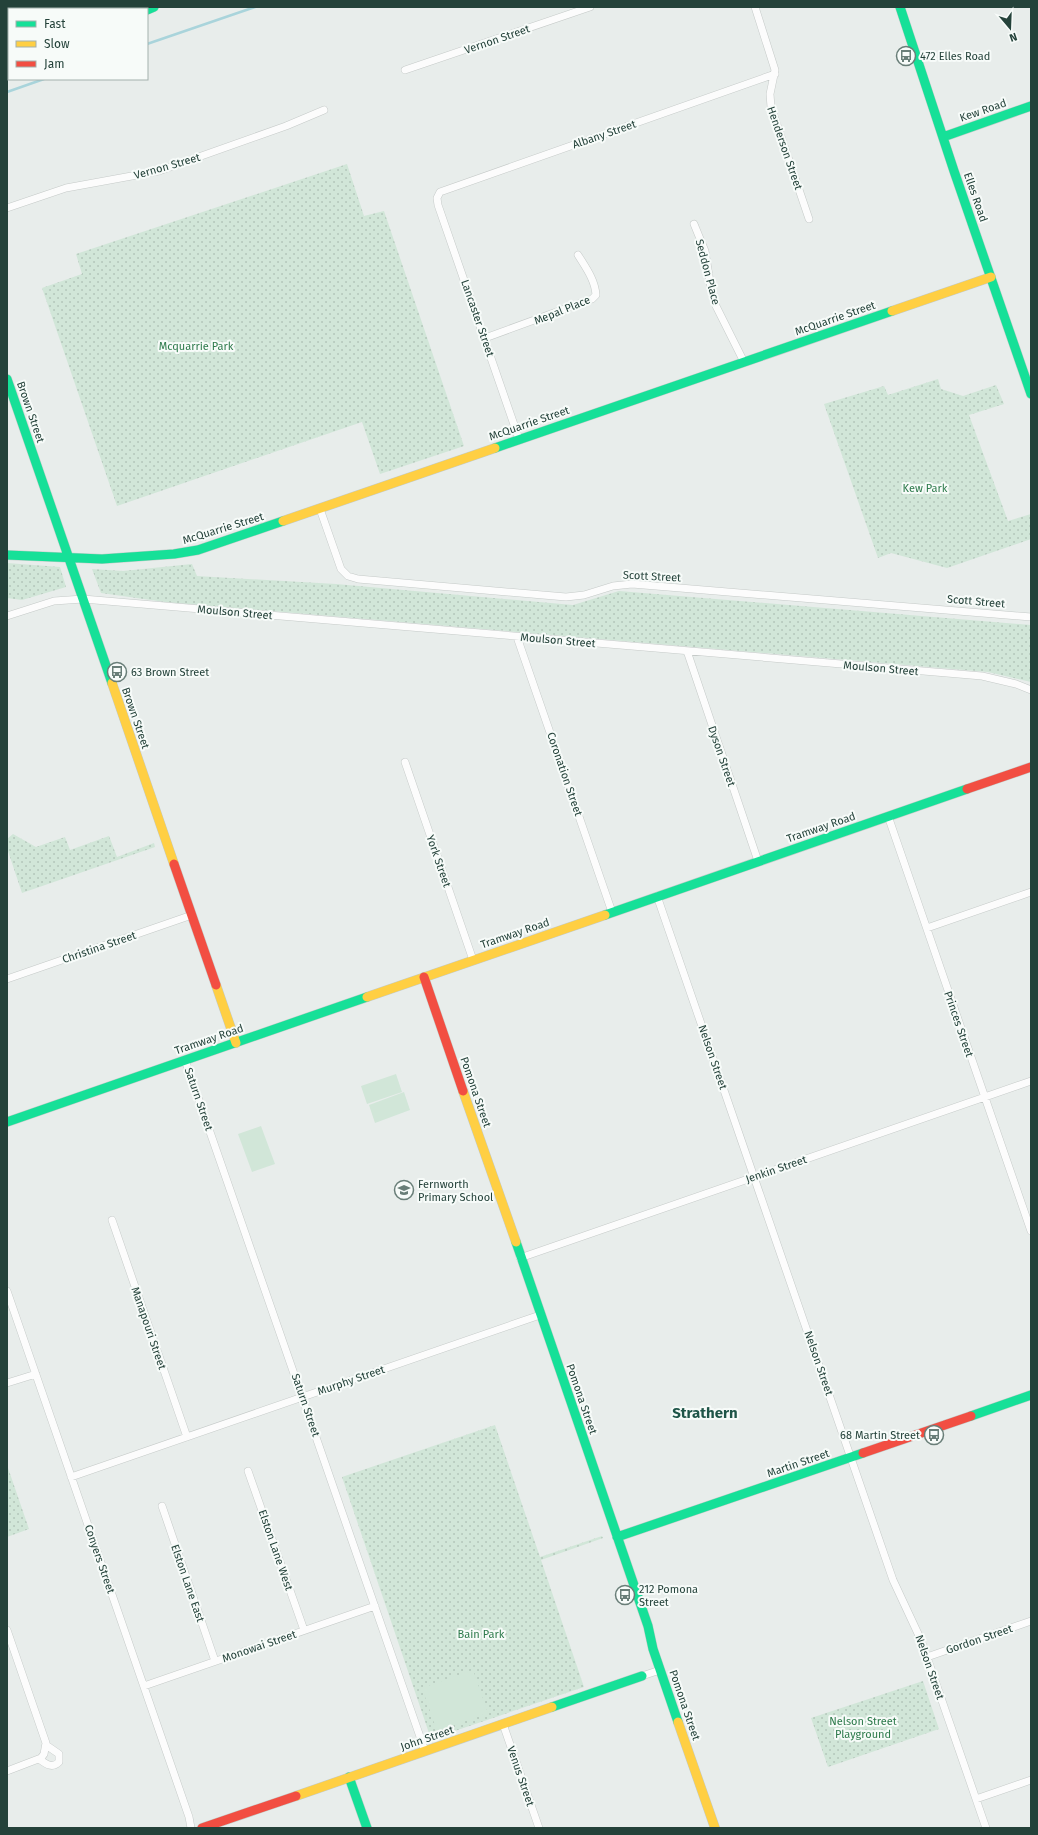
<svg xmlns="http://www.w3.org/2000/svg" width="1038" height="1835" viewBox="0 0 1038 1835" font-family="'Fira Sans',sans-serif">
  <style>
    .grass { fill: url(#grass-dots) }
    .pitch { fill: #d1e6d8 }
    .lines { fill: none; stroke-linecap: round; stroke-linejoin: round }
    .stream { stroke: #a9d4db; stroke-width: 2.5 }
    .street-casing { stroke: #c5cac8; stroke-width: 8 }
    .fast-casing { stroke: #c3cbc8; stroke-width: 10 }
    .slow-casing { stroke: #c3cbc8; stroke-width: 10 }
    .jam-casing { stroke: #c3cbc8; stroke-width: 10 }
    .street { stroke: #fcfcfc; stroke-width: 7 }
    .fast { stroke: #16e098; stroke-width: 9 }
    .slow { stroke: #ffcf43; stroke-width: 9 }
    .jam { stroke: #f24e42; stroke-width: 9 }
    .labels { text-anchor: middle; stroke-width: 4; stroke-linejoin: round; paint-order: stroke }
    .street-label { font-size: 11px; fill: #24423a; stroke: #f7fbf9 }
    .poi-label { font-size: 11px; fill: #24423a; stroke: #f7fbf9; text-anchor: start }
    .park-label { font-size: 11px; fill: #2d7a4b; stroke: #f7fbf9 }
    .district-label { font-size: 15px; font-weight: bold; fill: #1f5548; stroke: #f7fbf9 }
  </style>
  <defs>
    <pattern id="grass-dots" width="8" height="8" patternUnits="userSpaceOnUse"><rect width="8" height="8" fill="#d1e6d8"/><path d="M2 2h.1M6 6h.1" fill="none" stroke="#b3c6ba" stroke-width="1.8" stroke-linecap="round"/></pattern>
  </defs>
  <rect width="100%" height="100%" fill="#e8edeb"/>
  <path class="grass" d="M 347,164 L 364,216 L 384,211 L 464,446 L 380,474 L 362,422 L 117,506 L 42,288 L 82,274 L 76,254 Z
    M 938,379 L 941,389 L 963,396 L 996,385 L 1004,404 L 969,415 L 1008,521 L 1031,514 L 1031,539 L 947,568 L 891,553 L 878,558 L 824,404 L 884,386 L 888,395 Z
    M 7,563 L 60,567 L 66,587 L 22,600 L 7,598 Z
    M 192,564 L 197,576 L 336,584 L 573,605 L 619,591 L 1031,625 L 1031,682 L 988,672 L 165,602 L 101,593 L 92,569 L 123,571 Z
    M 13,834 L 36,847 L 65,837 L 70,850 L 109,836 L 117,857 L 154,843 L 155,847 L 22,893 L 7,848 L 7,839 Z
    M 495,1425 L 540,1557 L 602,1536 L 603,1538 L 541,1560 L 584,1687 L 431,1739 L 342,1477 Z
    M 7,1465 L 29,1529 L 7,1537 Z
    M 923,1681 L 939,1729 L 828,1767 L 811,1718 Z"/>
  <path class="pitch" d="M 396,1074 L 402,1092 L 367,1104 L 361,1086 Z
    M 404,1092 L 410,1110 L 375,1123 L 369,1105 Z
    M 261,1126 L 275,1164 L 252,1172 L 238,1134 Z
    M 473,1670 L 488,1713 L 437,1731 L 422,1688 Z"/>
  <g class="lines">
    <path class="stream" d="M 147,44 L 255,7
      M 7,92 L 44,79"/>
    <g class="street-casing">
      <path id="street" d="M 755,7 L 775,70 L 770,94 L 771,107 L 809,219
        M 405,70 L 590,7
        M 7,208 L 66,188 L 159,171 L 286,126 L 324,110
        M 694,224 L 705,251 L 711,288 L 716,306 L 744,362
        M 485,338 L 592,299 L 596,295 C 595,280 586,268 578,255
        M 519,439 L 438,205 L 437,198 L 440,192 L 775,74
        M 320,509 L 341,569 L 348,576 L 358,579 L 566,597 L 584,595 L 613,586 L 632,584 L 1031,617
        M 7,616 L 54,601 L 83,599 L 982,676 L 1016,684 L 1031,690
        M 517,637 L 612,912
        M 687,651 L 758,861
        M 405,762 L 473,960
        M 888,816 L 1031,1231
        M 657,896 L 893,1580 L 921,1640 L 986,1828
        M 927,928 L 1031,892
        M 7,979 L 192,915
        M 185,1060 L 425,1751
        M 112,1220 L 187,1437
        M 520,1258 L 1031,1081
        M 7,1291 L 189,1817 L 191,1828
        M 7,1383 L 36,1374
        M 248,1471 L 304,1630
        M 71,1477 L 540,1315
        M 162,1506 L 215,1661
        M 7,1630 L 46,1743 L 44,1754 L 41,1758 L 7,1771
        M 927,1657 L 1031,1621
        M 642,1676 L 660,1670
        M 144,1686 L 375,1606
        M 503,1724 L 539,1828
        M 39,1759 C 46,1764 52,1769 59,1762 L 59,1754 L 46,1745
        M 976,1799 L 1031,1780"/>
    </g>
    <g class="fast-casing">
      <path id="fast" d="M 900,7 L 954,171 L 1031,394
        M 147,10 L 154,7
        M 7,58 L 9,57
        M 943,137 L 1031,106
        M 7,379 L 112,683
        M 495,448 L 892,311
        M 7,555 L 102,559 L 174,554 L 198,550 L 283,521
        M 605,915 L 967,789
        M 7,1122 L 367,997
        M 516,1242 L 648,1626 L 653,1649 L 678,1722
        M 971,1416 L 1031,1395
        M 617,1537 L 863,1453
        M 552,1707 L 642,1676
        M 349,1777 L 367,1828"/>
    </g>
    <g class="slow-casing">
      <path id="slow" d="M 892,311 L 991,277
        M 283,521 L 495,448
        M 112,683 L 174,864
        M 216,985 L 236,1043
        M 367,997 L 605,915
        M 463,1091 L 516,1242
        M 678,1722 L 715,1828
        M 296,1796 L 552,1707"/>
    </g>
    <g class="jam-casing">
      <path id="jam" d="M 967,789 L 1031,767
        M 174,864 L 216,985
        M 424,977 L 463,1091
        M 863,1453 L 971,1416
        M 202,1828 L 296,1796"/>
    </g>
    <use href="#street" class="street"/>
    <use href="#fast" class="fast"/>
    <use href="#slow" class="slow"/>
    <use href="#jam" class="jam"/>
  </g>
  <defs>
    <g id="bus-ring" transform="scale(1)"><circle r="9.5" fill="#f7fbf9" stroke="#697e78" stroke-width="1.5"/><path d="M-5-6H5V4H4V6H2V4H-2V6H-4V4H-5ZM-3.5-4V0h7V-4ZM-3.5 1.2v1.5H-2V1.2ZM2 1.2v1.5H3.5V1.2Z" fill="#697e78"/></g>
    <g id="school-ring" transform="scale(1)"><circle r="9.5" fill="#f7fbf9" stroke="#697e78" stroke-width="1.5"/><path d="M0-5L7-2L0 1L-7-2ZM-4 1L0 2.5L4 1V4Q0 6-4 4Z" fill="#697e78"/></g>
  </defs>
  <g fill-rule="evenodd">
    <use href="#bus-ring" x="906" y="56"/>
    <use href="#bus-ring" x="117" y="672"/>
    <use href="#school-ring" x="404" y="1190"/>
    <use href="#bus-ring" x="934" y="1435"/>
    <use href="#bus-ring" x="625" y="1595"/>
  </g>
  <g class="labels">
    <g class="street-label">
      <text transform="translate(497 39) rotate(-19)" y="4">Vernon Street</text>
      <text transform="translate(983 110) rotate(-19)" y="4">Kew Road</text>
      <text transform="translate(604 134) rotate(-19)" y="4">Albany Street</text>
      <text transform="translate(785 148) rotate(71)" y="4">Henderson Street</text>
      <text transform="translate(167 166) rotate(-16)" y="4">Vernon Street</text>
      <text transform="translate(976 197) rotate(71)" y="4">Elles Road</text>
      <text transform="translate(708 272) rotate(75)" y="4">Seddon Place</text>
      <text transform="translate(562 310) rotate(-22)" y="4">Mepal Place</text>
      <text transform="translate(478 318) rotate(71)" y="4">Lancaster Street</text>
      <text transform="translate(835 318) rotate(-19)" y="4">McQuarrie Street</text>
      <text transform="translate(31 412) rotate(71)" y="4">Brown Street</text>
      <text transform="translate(529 423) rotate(-19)" y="4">McQuarrie Street</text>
      <text transform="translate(223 528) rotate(-17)" y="4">McQuarrie Street</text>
      <text transform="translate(652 576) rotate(3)" y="4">Scott Street</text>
      <text transform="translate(976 601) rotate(5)" y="4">Scott Street</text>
      <text transform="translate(235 612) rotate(5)" y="4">Moulson Street</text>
      <text transform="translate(558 640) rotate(5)" y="4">Moulson Street</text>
      <text transform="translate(881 668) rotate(5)" y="4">Moulson Street</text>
      <text transform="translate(136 718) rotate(71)" y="4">Brown Street</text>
      <text transform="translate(722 756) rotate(71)" y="4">Dyson Street</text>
      <text transform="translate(565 774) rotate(71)" y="4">Coronation Street</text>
      <text transform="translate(821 827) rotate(-19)" y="4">Tramway Road</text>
      <text transform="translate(439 861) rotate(71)" y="4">York Street</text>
      <text transform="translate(515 933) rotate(-19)" y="4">Tramway Road</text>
      <text transform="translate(99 947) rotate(-19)" y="4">Christina Street</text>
      <text transform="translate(959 1024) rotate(71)" y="4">Princes Street</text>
      <text transform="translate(209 1039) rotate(-19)" y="4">Tramway Road</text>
      <text transform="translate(713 1057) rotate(71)" y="4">Nelson Street</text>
      <text transform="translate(476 1092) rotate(71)" y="4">Pomona Street</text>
      <text transform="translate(199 1099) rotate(71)" y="4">Saturn Street</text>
      <text transform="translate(776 1169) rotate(-19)" y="4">Jenkin Street</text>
      <text transform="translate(149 1328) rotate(71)" y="4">Manapouri Street</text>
      <text transform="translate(819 1363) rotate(71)" y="4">Nelson Street</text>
      <text transform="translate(351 1380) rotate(-19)" y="4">Murphy Street</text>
      <text transform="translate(582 1399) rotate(71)" y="4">Pomona Street</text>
      <text transform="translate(306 1405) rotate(71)" y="4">Saturn Street</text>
      <text transform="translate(798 1463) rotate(-19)" y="4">Martin Street</text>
      <text transform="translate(276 1550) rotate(71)" y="4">Elston Lane West</text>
      <text transform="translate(100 1559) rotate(71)" y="4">Conyers Street</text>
      <text transform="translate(188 1583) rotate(71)" y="4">Elston Lane East</text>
      <text transform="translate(979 1639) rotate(-19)" y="4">Gordon Street</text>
      <text transform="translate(259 1646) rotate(-19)" y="4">Monowai Street</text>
      <text transform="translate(930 1667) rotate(71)" y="4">Nelson Street</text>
      <text transform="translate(685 1705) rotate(71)" y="4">Pomona Street</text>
      <text transform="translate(427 1738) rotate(-19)" y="4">John Street</text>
      <text transform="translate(521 1776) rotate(71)" y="4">Venus Street</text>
    </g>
    <g class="poi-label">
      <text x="920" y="60">472 Elles Road</text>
      <text x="131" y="676">63 Brown Street</text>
      <text x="418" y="1188">Fernworth<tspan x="418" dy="13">Primary School</tspan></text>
      <text x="920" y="1439" text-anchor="end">68 Martin Street</text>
      <text x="639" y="1593">212 Pomona<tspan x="639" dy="13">Street</tspan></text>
    </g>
    <g class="park-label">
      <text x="196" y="350">Mcquarrie Park</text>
      <text x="925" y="492">Kew Park</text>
      <text x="481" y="1638">Bain Park</text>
      <text x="863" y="1725">Nelson Street<tspan x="863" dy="13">Playground</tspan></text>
    </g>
    <g class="district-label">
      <text x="705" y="1418">Strathern</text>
    </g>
  </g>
  <rect width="1038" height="1835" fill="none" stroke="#24423a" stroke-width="16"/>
  <rect x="8" y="8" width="140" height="72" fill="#f7fbf9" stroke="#a3b1ad"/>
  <rect x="16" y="21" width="20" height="6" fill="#16e098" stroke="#a3b1ad"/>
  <text x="44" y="28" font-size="12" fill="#24423a">Fast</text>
  <rect x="16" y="41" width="20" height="6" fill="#ffcf43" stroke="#a3b1ad"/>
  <text x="44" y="48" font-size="12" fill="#24423a">Slow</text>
  <rect x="16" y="61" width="20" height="6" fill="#f24e42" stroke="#a3b1ad"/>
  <text x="44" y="68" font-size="12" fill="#24423a">Jam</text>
  <g transform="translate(1010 28) rotate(161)" stroke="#f7fbf9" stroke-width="3" paint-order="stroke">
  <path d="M0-3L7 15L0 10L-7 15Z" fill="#24423a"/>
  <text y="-6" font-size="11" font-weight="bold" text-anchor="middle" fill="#24423a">N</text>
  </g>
</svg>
